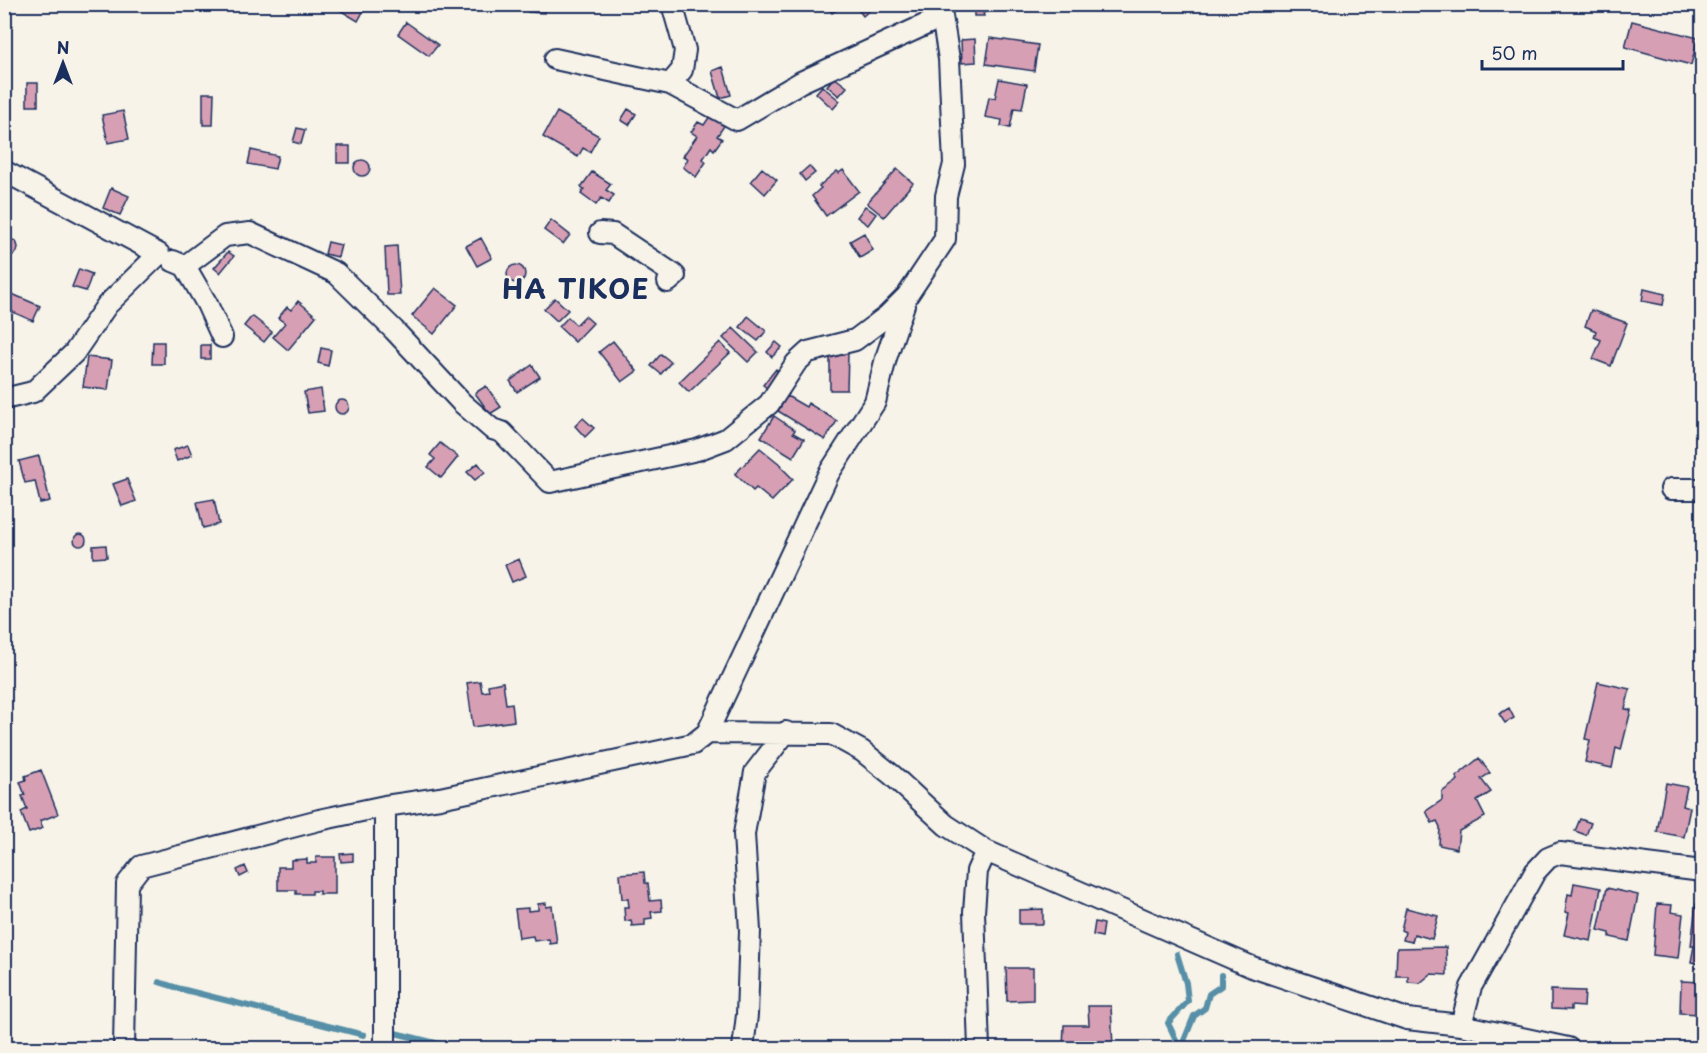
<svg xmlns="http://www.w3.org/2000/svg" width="1707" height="1053" viewBox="0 0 1707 1053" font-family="'Playpen Sans',sans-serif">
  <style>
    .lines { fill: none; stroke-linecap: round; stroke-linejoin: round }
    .stream { stroke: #568fa7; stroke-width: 6 }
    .building { fill: #d69fb4; stroke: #1b2f5e; stroke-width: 1.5 }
    .minor-casing { stroke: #1b2f5e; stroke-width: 24 }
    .minor { stroke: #f7f3e8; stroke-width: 20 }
    .labels { text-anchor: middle; stroke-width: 5; stroke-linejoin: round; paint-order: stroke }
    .district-label { font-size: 27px; font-weight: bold; letter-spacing: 1.5px; fill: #1b2f5e; stroke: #f7f3e8 }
  </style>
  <rect width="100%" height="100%" fill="#f7f3e8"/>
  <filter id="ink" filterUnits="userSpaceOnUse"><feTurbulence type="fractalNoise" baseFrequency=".0167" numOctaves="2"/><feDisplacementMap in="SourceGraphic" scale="12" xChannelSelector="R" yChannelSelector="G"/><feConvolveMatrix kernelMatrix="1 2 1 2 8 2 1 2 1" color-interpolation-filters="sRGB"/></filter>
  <g filter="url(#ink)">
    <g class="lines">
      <path class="stream" d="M 1177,954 L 1186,983 L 1188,1001 L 1168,1023 L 1180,1048
        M 159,982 L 181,989 L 364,1035
        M 395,1033 L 456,1048
        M 1181,1048 L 1194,1016 L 1205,1008 L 1209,994 L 1221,986 L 1221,975"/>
    </g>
    <path class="building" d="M 341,4 L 355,4 L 364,10 L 358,21 L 338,9 Z
      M 528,4 L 545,4 L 544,13 L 528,12 Z
      M 826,4 L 839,4 L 841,7 L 832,13 Z
      M 854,4 L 877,4 L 863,16 Z
      M 974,4 L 986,4 L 987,12 L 983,12 L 984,16 L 974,16 Z
      M 1632,21 L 1698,38 L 1691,65 L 1625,47 Z
      M 406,22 L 438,45 L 429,56 L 398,34 Z
      M 990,38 L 1038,45 L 1034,71 L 986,64 Z
      M 975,39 L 976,62 L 962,63 L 961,40 Z
      M 723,67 L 731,95 L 720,98 L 712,71 Z
      M 834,77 L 847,87 L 839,96 L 827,86 Z
      M 999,79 L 1027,84 L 1022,109 L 1014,108 L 1010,128 L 1001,126 L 1002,120 L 985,117 L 989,97 L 995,98 Z
      M 27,83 L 38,83 L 38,106 L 27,106 Z
      M 822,86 L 840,101 L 833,109 L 816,93 Z
      M 203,93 L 214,93 L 213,125 L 203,125 Z
      M 628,109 L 636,114 L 629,125 L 621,120 Z
      M 123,111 L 129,139 L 108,143 L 102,115 Z
      M 557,112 L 599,136 L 590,152 L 583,148 L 578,157 L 543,137 Z
      M 710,116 L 724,126 L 717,136 L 722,139 L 714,150 L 711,147 L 703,159 L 706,162 L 696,177 L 683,167 L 688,159 L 683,156 L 697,136 L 691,132 L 698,122 L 704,125 Z
      M 297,128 L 305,130 L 301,144 L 293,142 Z
      M 337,146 L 350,146 L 350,163 L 337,163 Z
      M 251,150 L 278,156 L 275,169 L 248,164 Z
      M354 168a8 8 0 1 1 16 0a8 8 0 1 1-16 0Z
      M 809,166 L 815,173 L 805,181 L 800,174 Z
      M 762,168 L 777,180 L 765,194 L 751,181 Z
      M 897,169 L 913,183 L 884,217 L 867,203 Z
      M 843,170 L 859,191 L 826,216 L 812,196 L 821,188 L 819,186 L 837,171 L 839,173 Z
      M 592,172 L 611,184 L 606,190 L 614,195 L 609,203 L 601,198 L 596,205 L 581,194 L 584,189 L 581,187 Z
      M 111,188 L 129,196 L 120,215 L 103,208 Z
      M 865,206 L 876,214 L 868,225 L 857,217 Z
      M 551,220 L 570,235 L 563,244 L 544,230 Z
      M 864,233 L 873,250 L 860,258 L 850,241 Z
      M 481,238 L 492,258 L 477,266 L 466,246 Z
      M 7,239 L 16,241 L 18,247 L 17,252 L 10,257 L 4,255 L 4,241 Z
      M 328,242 L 341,245 L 338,257 L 325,254 Z
      M 397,246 L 400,295 L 387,295 L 385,247 Z
      M 228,252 L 234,256 L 220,273 L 214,268 Z
      M507 274a9 9 0 1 1 18 0a9 9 0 1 1-18 0Z
      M 79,269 L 92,274 L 86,291 L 72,287 Z
      M 435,288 L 457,305 L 434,334 L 412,316 Z
      M 1644,289 L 1665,294 L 1663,305 L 1642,301 Z
      M 5,291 L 40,306 L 33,321 L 4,308 Z
      M 555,298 L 568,310 L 557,321 L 544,309 Z
      M 298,301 L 316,316 L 288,350 L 273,337 L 285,323 L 278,318 L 287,307 L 291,310 Z
      M 1591,310 L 1627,323 L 1611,366 L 1593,359 L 1601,340 L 1594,337 L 1596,331 L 1585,326 Z
      M 252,316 L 272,332 L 264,342 L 244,326 Z
      M 585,316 L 593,323 L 575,342 L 559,327 L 568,317 L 576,325 Z
      M 748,316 L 766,331 L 758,341 L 740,327 Z
      M 733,328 L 758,352 L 748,362 L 723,338 Z
      M 613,341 L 637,371 L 622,382 L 599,352 Z
      M 153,342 L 164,342 L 164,364 L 152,364 Z
      M 720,342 L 730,353 L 689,392 L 679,382 Z
      M 776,342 L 782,347 L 772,357 L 767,352 Z
      M 201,345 L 210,345 L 210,359 L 201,359 Z
      M 321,348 L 331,350 L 328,366 L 318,363 Z
      M 830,353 L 848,353 L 847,390 L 830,390 Z
      M 661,354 L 671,362 L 661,374 L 651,366 Z
      M 87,357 L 112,360 L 108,390 L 83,387 Z
      M 532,365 L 540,377 L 517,392 L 510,381 Z
      M 776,369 L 786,377 L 773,393 L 763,385 Z
      M 486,386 L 501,407 L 490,414 L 475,393 Z
      M 321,389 L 324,411 L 308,413 L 304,392 Z
      M 787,396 L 806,407 L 808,403 L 837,421 L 825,440 L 778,411 Z
      M335 407a7 7 0 1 1 14 0a7 7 0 1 1-14 0Z
      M 774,416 L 795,430 L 793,433 L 804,439 L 793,457 L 761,437 Z
      M 583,418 L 594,428 L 585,437 L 575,426 Z
      M 440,443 L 458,457 L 441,478 L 428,467 L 435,459 L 430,455 Z
      M 188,445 L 192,455 L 177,461 L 173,450 Z
      M 760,448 L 781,465 L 780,466 L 793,479 L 772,501 L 756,488 L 753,491 L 735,474 Z
      M 39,456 L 50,501 L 40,503 L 35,481 L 25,483 L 19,461 Z
      M 478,463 L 485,472 L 475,480 L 467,472 Z
      M 127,479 L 136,501 L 122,506 L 113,484 Z
      M 214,499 L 219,524 L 203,528 L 197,502 Z
      M74 540a6 6 0 1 1 12 0a6 6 0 1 1-12 0Z
      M 106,545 L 107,557 L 93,558 L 93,546 Z
      M 519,559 L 526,576 L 512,582 L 505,565 Z
      M 480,681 L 482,692 L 489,691 L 488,685 L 503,682 L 506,704 L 512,703 L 514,721 L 473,727 L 467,683 Z
      M 1598,682 L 1630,689 L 1625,709 L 1631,710 L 1621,750 L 1616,748 L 1612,768 L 1585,762 L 1590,740 L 1585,739 Z
      M 1509,708 L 1514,718 L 1505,723 L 1499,714 Z
      M 1479,758 L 1490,773 L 1481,779 L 1491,792 L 1477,801 L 1485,817 L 1459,831 L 1457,849 L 1439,845 L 1440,827 L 1437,821 L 1432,823 L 1426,811 L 1442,800 L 1442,792 L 1456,782 L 1458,780 L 1456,777 Z
      M 41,770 L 58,814 L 40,821 L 43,828 L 29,833 L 21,812 L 27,809 L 22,796 L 25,795 L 20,782 L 26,780 L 25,776 Z
      M 1666,783 L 1687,787 L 1683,806 L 1690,808 L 1684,837 L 1657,832 Z
      M 1580,819 L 1591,823 L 1586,835 L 1575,831 Z
      M 353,853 L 353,861 L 341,862 L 340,854 Z
      M 316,857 L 335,857 L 335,894 L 319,894 L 319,891 L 312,891 L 312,894 L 296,894 L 296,890 L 278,890 L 278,867 L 291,867 L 291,860 L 307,859 L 307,863 L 316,863 Z
      M 245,866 L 248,873 L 240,877 L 237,870 Z
      M 644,872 L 645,883 L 648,883 L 650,901 L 661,900 L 662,911 L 651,912 L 652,918 L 645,919 L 645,925 L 632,926 L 631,920 L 625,921 L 624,907 L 629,907 L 628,899 L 622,899 L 620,874 Z
      M 1574,883 L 1601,888 L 1591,941 L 1564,935 L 1569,913 L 1565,912 L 1568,894 L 1572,895 Z
      M 1607,888 L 1638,895 L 1629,941 L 1610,937 L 1610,933 L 1598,930 Z
      M 546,903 L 546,907 L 552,906 L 557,943 L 550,944 L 549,939 L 534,941 L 533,936 L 519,938 L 515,909 L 528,908 L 528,911 L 538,910 L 538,904 Z
      M 1657,904 L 1672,905 L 1671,912 L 1683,914 L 1678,958 L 1653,955 Z
      M 1696,904 L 1702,905 L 1702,964 L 1691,962 L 1694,946 L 1691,946 Z
      M 1406,908 L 1438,916 L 1432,939 L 1414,934 L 1412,942 L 1403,940 L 1405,932 L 1401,930 Z
      M 1043,909 L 1043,924 L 1019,924 L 1019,910 Z
      M 1095,922 L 1104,924 L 1102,937 L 1093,935 Z
      M 1446,947 L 1447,975 L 1431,974 L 1420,983 L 1408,982 L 1408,976 L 1396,976 L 1397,948 Z
      M 1006,968 L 1033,968 L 1033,1000 L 1007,1001 Z
      M 1681,981 L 1702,982 L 1702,1014 L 1680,1013 Z
      M 1551,990 L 1585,991 L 1584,1007 L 1571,1006 L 1571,1010 L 1551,1009 Z
      M 1088,1006 L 1111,1006 L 1113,1048 L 1063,1048 L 1064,1025 L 1089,1025 Z"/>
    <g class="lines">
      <g class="minor-casing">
        <path id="minor" d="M 555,59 L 670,84 L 737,120 L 801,82 L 942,17
          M 670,84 L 682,70 L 685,50 L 672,4
          M 4,171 L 159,254 L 107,305 L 74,353 L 33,392 L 4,399
          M 600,233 L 613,234 L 673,274 L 675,276 L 668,282
          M 173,261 L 185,266 L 207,304 L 222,337
          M 185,266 L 225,236 L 250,233 L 336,273 L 394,330 L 462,403 L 492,429 L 502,432 L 550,482 L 697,450 L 726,439 L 769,404 L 796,363 L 808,352 L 855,340 L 887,316 L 907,296
          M 1671,489 L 1702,489
          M 707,733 L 829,473 L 875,402 L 886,358 L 907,296 L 945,239 L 946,196 L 954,164 L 949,59 L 940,4
          M 1461,1025 L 1471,987 L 1535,872 L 1548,858 L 1560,853 L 1702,871
          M 124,1048 L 127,884 L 141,866 L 319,820 L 385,806 L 440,798 L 693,744 L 707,733 L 831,734 L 862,751 L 892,775 L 946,825 L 986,851 L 1252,967 L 1407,1019 L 1461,1025 L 1568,1048
          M 385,1048 L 385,806
          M 743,1048 L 747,1015 L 750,931 L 744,834 L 755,772 L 786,732
          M 979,1048 L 974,912 L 977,871 L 986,851"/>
      </g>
      <use href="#minor" class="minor"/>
    </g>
  </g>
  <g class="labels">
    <g class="district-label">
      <text x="576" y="299">HA TIKOE</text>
    </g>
  </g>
  <rect width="1707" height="1053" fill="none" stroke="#f7f3e8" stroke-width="24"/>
  <rect x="12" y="12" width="1683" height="1029" fill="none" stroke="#1b2f5e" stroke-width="2" filter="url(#ink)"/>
  <g transform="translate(63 63)" stroke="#f7f3e8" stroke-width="4.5" paint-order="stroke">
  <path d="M0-4.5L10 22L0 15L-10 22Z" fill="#1b2f5e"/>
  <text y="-9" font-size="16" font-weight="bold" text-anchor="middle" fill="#1b2f5e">N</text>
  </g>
  <path d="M1482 60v9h141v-9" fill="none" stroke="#1b2f5e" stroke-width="3"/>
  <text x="1491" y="60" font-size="18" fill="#1b2f5e" stroke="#f7f3e8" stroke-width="4.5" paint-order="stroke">50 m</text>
</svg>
